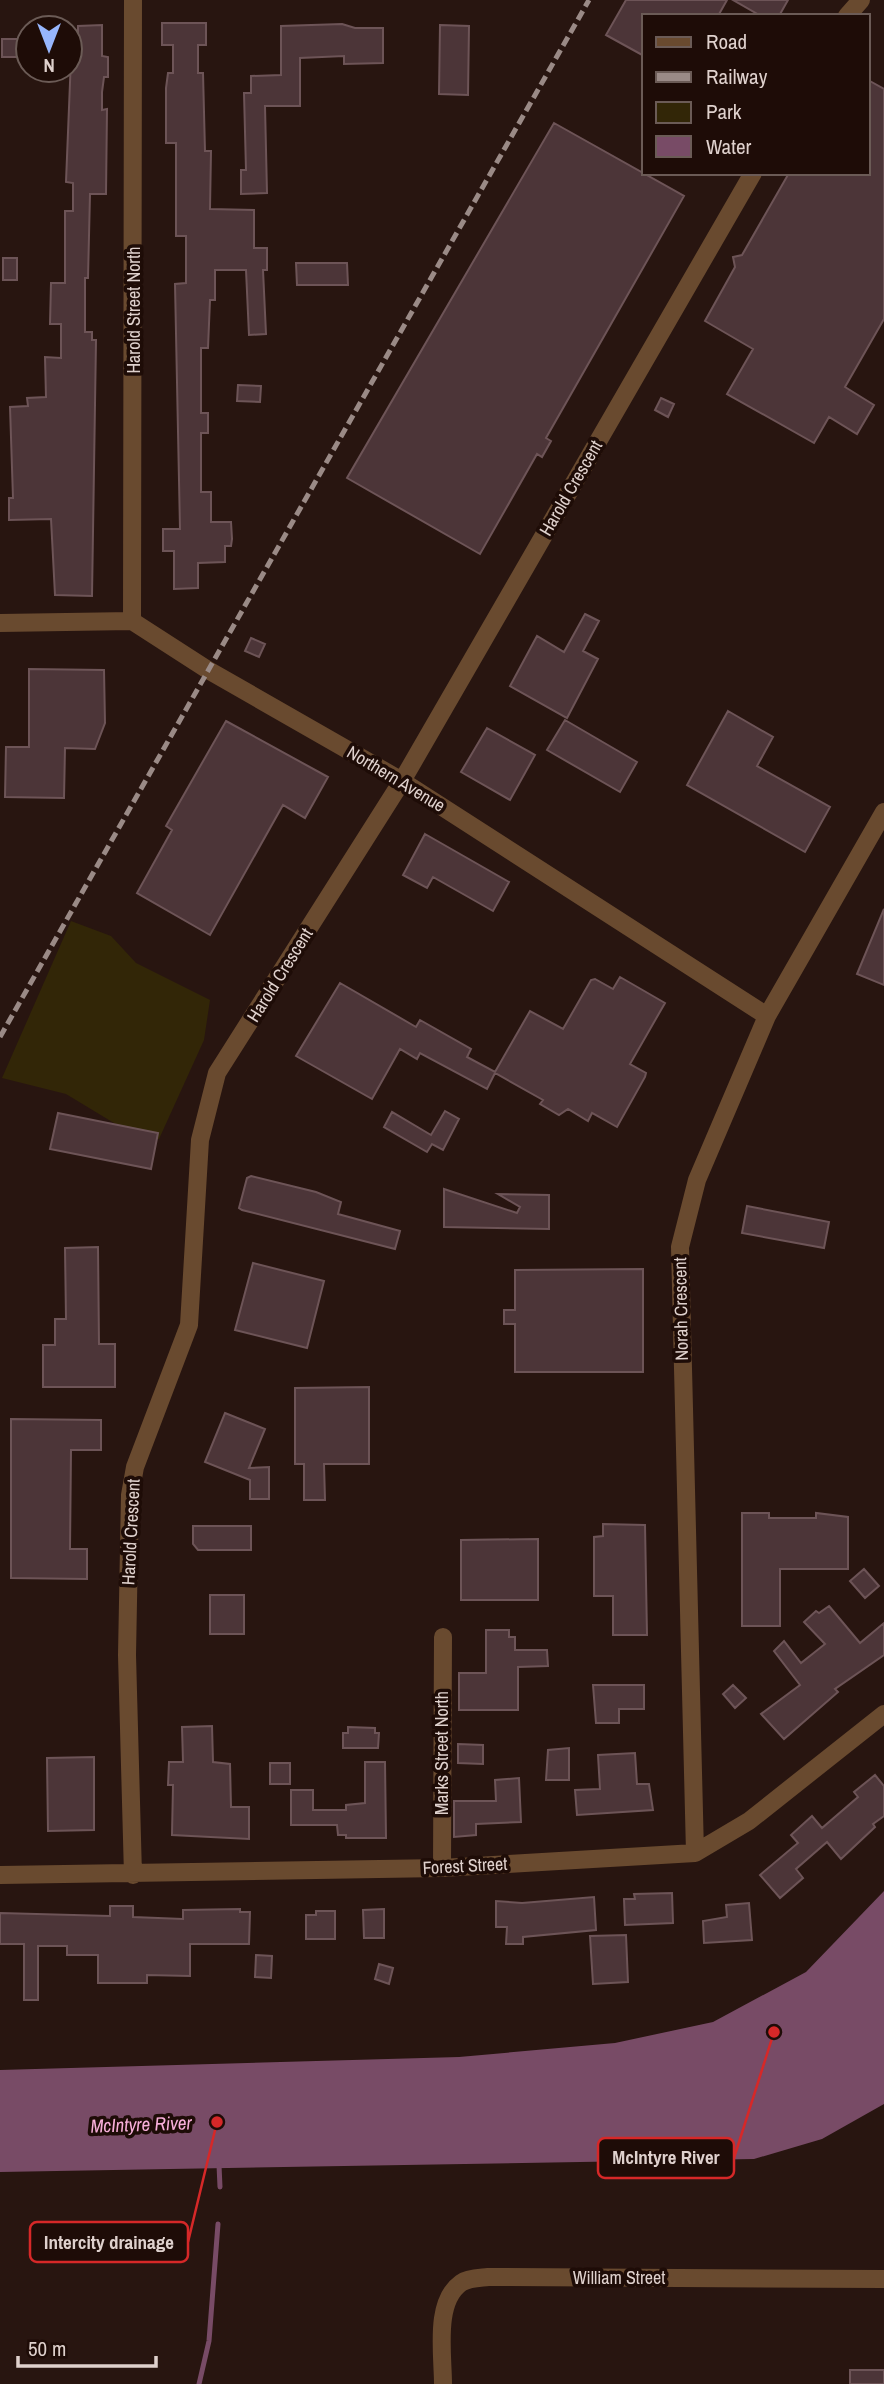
<svg xmlns="http://www.w3.org/2000/svg" width="884" height="2384" viewBox="0 0 884 2384" font-family="'Archivo Narrow',sans-serif">
  <style>
    .green { fill: #322607 }
    .water { fill: #784b66 }
    .lines { fill: none; stroke-linecap: round; stroke-linejoin: round }
    .stream { stroke: #784b66; stroke-width: 5 }
    .building { fill: #4c3538; stroke: #6d5457; stroke-width: 2 }
    .minor { stroke: #694a2f; stroke-width: 18 }
    .tertiary { stroke: #694a2f; stroke-width: 18 }
    .rail { stroke: #9a8a86; stroke-width: 5; stroke-dasharray: 10 5; stroke-linecap: butt }
    .labels { text-anchor: middle; stroke-width: 7; stroke-linejoin: round; paint-order: stroke }
    .street-label { font-size: 18px; fill: #dfd1cd; stroke: #1e0c07 }
    .water-label { font-size: 19px; font-style: italic; fill: #f8afda; stroke: #1e0c07 }
    .leader { fill: none; stroke: #d62828; stroke-width: 2.5 }
    .callout-dot { fill: #d62828; stroke: #1e0c07; stroke-width: 2.5 }
    .callout { fill: #1e0c07; stroke: #d62828; stroke-width: 2.5 }
    .callout-label { font-size: 19px; text-anchor: middle; font-weight: bold; fill: #dfd1cd }
  </style>
  <rect width="100%" height="100%" fill="#281510"/>
  <path class="green" d="M 71,921 L 111,936 L 136,963 L 210,1000 L 204,1040 L 159,1139 L 142,1140 L 66,1094 L 2,1078 Z"/>
  <path class="water" d="M 884,1891 L 884,2104 L 822,2139 L 754,2159 L 0,2172 L 0,2070 L 459,2057 L 615,2043 L 713,2022 L 806,1972 Z"/>
  <g class="lines">
    <path class="stream" d="M 219,2165 L 220,2187
      M 199,2384 L 209,2341 L 218,2224"/>
  </g>
  <path class="building" d="M 626,0 L 727,0 L 718,16 L 644,16 L 644,56 L 606,35 Z
    M 733,0 L 788,0 L 779,16 L 761,16 Z
    M 162,23 L 206,23 L 206,45 L 198,45 L 198,73 L 203,73 L 205,151 L 211,151 L 210,209 L 254,210 L 254,248 L 267,248 L 267,270 L 263,270 L 266,334 L 249,335 L 246,270 L 215,270 L 215,300 L 210,300 L 208,348 L 201,348 L 201,413 L 208,413 L 208,433 L 201,433 L 201,492 L 211,492 L 211,522 L 231,522 L 232,539 L 231,546 L 225,546 L 225,562 L 198,563 L 198,588 L 174,589 L 174,551 L 163,551 L 163,529 L 180,529 L 175,284 L 186,283 L 186,236 L 176,236 L 176,143 L 166,143 L 166,88 L 168,73 L 173,73 L 173,45 L 162,45 Z
    M 342,24 L 355,28 L 383,28 L 383,63 L 344,64 L 344,56 L 300,58 L 300,106 L 265,106 L 267,193 L 241,194 L 241,170 L 246,170 L 244,93 L 251,93 L 251,76 L 281,75 L 281,26 Z
    M 102,25 L 102,56 L 108,57 L 108,77 L 104,77 L 102,92 L 102,110 L 107,109 L 106,194 L 90,194 L 88,278 L 85,278 L 85,332 L 92,332 L 92,340 L 96,340 L 92,596 L 55,595 L 51,519 L 9,520 L 9,498 L 13,498 L 10,407 L 28,406 L 27,398 L 46,397 L 45,357 L 61,358 L 61,324 L 50,324 L 51,283 L 65,283 L 65,211 L 73,211 L 73,183 L 66,182 L 71,58 L 78,56 L 78,26 Z
    M 440,25 L 469,26 L 468,95 L 439,94 Z
    M 2,39 L 28,39 L 28,57 L 2,57 Z
    M 868,80 L 884,89 L 884,319 L 845,387 L 874,405 L 857,434 L 829,417 L 814,443 L 727,394 L 753,349 L 705,321 L 735,267 L 733,257 L 742,255 L 789,173 L 868,173 Z
    M 554,123 L 684,196 L 546,438 L 551,441 L 542,457 L 537,454 L 480,554 L 347,478 Z
    M 3,258 L 17,258 L 17,280 L 3,280 Z
    M 296,263 L 347,263 L 348,285 L 297,285 Z
    M 238,385 L 261,386 L 260,402 L 237,401 Z
    M 661,398 L 674,404 L 668,417 L 655,410 Z
    M 585,614 L 599,621 L 583,651 L 598,659 L 567,718 L 510,686 L 537,636 L 564,652 Z
    M 251,638 L 265,644 L 259,657 L 245,651 Z
    M 29,669 L 104,670 L 105,723 L 95,749 L 65,748 L 64,798 L 5,797 L 6,747 L 29,747 Z
    M 728,711 L 773,737 L 757,766 L 830,807 L 805,852 L 687,785 Z
    M 565,720 L 637,762 L 620,792 L 547,750 Z
    M 226,721 L 328,777 L 305,818 L 283,805 L 210,935 L 137,893 L 172,830 L 166,826 Z
    M 487,728 L 535,755 L 510,800 L 461,772 Z
    M 425,834 L 509,882 L 493,911 L 433,877 L 427,888 L 403,875 Z
    M 884,909 L 884,985 L 857,974 Z
    M 620,977 L 665,1003 L 630,1064 L 646,1073 L 645,1077 L 617,1127 L 592,1113 L 588,1121 L 568,1109 L 559,1115 L 540,1104 L 543,1100 L 495,1073 L 487,1089 L 420,1053 L 417,1059 L 400,1049 L 372,1099 L 296,1056 L 340,983 L 416,1027 L 420,1020 L 471,1049 L 467,1057 L 495,1072 L 530,1011 L 563,1029 L 591,980 L 595,979 L 613,989 Z
    M 445,1111 L 459,1119 L 443,1150 L 432,1144 L 427,1152 L 384,1127 L 392,1112 L 431,1135 Z
    M 58,1113 L 158,1133 L 151,1169 L 50,1149 Z
    M 251,1176 L 316,1192 L 341,1202 L 338,1214 L 400,1231 L 395,1249 L 242,1210 L 239,1208 L 247,1178 Z
    M 444,1189 L 517,1213 L 520,1207 L 498,1194 L 549,1195 L 549,1229 L 444,1227 Z
    M 747,1206 L 829,1222 L 824,1248 L 742,1233 Z
    M 98,1247 L 99,1344 L 115,1344 L 115,1387 L 43,1387 L 43,1345 L 55,1345 L 55,1319 L 66,1319 L 65,1248 Z
    M 253,1263 L 324,1281 L 307,1348 L 235,1330 Z
    M 643,1269 L 643,1372 L 515,1372 L 515,1324 L 504,1324 L 504,1310 L 515,1310 L 515,1270 Z
    M 369,1387 L 369,1464 L 324,1464 L 325,1500 L 304,1500 L 304,1464 L 295,1464 L 295,1388 Z
    M 225,1413 L 265,1429 L 249,1468 L 269,1467 L 269,1499 L 250,1499 L 250,1480 L 205,1462 Z
    M 11,1419 L 101,1420 L 101,1450 L 71,1450 L 70,1549 L 87,1549 L 87,1579 L 11,1578 Z
    M 742,1513 L 769,1513 L 769,1518 L 816,1518 L 816,1513 L 848,1517 L 848,1569 L 780,1569 L 780,1626 L 742,1626 Z
    M 603,1524 L 645,1525 L 647,1635 L 613,1635 L 613,1596 L 594,1596 L 594,1537 L 603,1536 Z
    M 193,1526 L 251,1526 L 251,1550 L 198,1550 L 193,1544 Z
    M 538,1539 L 538,1600 L 461,1600 L 461,1540 Z
    M 864,1569 L 879,1586 L 865,1598 L 850,1581 Z
    M 210,1595 L 244,1595 L 244,1634 L 210,1634 Z
    M 829,1606 L 860,1643 L 884,1623 L 884,1655 L 835,1689 L 838,1692 L 784,1739 L 761,1714 L 800,1685 L 774,1651 L 784,1641 L 801,1663 L 825,1644 L 804,1622 L 816,1611 L 819,1613 Z
    M 486,1630 L 509,1630 L 509,1637 L 515,1637 L 515,1650 L 547,1650 L 548,1666 L 518,1667 L 518,1710 L 459,1710 L 459,1673 L 486,1673 Z
    M 593,1685 L 644,1685 L 644,1709 L 619,1709 L 619,1723 L 596,1723 Z
    M 733,1685 L 746,1698 L 735,1708 L 723,1694 Z
    M 212,1726 L 213,1762 L 230,1764 L 231,1807 L 249,1807 L 249,1839 L 172,1835 L 173,1785 L 168,1785 L 169,1762 L 183,1762 L 182,1727 Z
    M 348,1727 L 375,1728 L 375,1733 L 379,1733 L 378,1748 L 343,1748 L 343,1733 L 348,1733 Z
    M 458,1744 L 483,1745 L 483,1764 L 458,1763 Z
    M 569,1748 L 569,1780 L 546,1780 L 548,1750 Z
    M 635,1753 L 637,1784 L 649,1784 L 653,1810 L 577,1815 L 575,1790 L 600,1789 L 598,1755 Z
    M 94,1757 L 94,1830 L 48,1831 L 47,1758 Z
    M 365,1762 L 385,1762 L 386,1838 L 346,1838 L 346,1835 L 338,1835 L 337,1825 L 291,1825 L 291,1790 L 313,1790 L 313,1810 L 346,1810 L 346,1805 L 365,1803 Z
    M 270,1763 L 290,1763 L 290,1784 L 270,1784 Z
    M 875,1775 L 884,1786 L 884,1816 L 873,1824 L 875,1827 L 841,1859 L 827,1842 L 796,1869 L 803,1878 L 780,1898 L 760,1875 L 798,1843 L 791,1835 L 812,1816 L 822,1828 L 858,1797 L 854,1792 Z
    M 519,1778 L 521,1822 L 476,1824 L 476,1835 L 454,1837 L 454,1801 L 496,1801 L 495,1780 Z
    M 672,1893 L 673,1923 L 625,1925 L 624,1899 L 635,1899 L 634,1894 Z
    M 594,1897 L 596,1930 L 523,1937 L 523,1944 L 506,1944 L 507,1927 L 496,1927 L 496,1901 L 522,1903 Z
    M 749,1903 L 752,1940 L 704,1943 L 703,1921 L 727,1917 L 726,1905 Z
    M 110,1906 L 133,1906 L 133,1917 L 183,1919 L 183,1910 L 240,1909 L 240,1912 L 250,1912 L 249,1944 L 190,1944 L 190,1976 L 147,1975 L 147,1983 L 98,1983 L 98,1955 L 67,1955 L 67,1946 L 38,1946 L 38,2000 L 24,2000 L 24,1944 L 0,1944 L 0,1913 L 110,1916 Z
    M 384,1909 L 384,1938 L 364,1938 L 363,1910 Z
    M 316,1911 L 335,1911 L 335,1939 L 306,1939 L 306,1915 L 316,1915 Z
    M 626,1935 L 628,1982 L 593,1984 L 590,1936 Z
    M 256,1955 L 272,1956 L 271,1978 L 255,1977 Z
    M 379,1964 L 393,1968 L 389,1984 L 375,1979 Z
    M 850,2370 L 884,2370 L 884,2384 L 850,2384 Z"/>
  <g class="lines">
    <path class="minor" d="M 847,16 L 861,0
      M 132,621 L 133,0
      M 0,623 L 132,621 L 208,670 L 402,781 L 767,1016
      M 695,1853 L 680,1247 L 697,1180 L 767,1016 L 884,812
      M 442,1868 L 443,1637
      M 0,1875 L 442,1868 L 695,1853 L 749,1821 L 884,1714
      M 133,1875 L 127,1655 L 130,1495 L 135,1467 L 189,1325 L 200,1140 L 217,1073 L 402,781 L 753,173"/>
    <path class="tertiary" d="M 443,2384 C 443,2354 434,2302 461,2283 C 468,2278 480,2278 488,2277 L 884,2279"/>
    <path class="rail" d="M 0,1037 L 589,0"/>
  </g>
  <g class="labels">
    <g class="street-label">
      <text transform="translate(134 310) rotate(-90)" y="6">Harold Street North</text>
      <text transform="translate(571 488) rotate(-60)" y="6">Harold Crescent</text>
      <text transform="translate(396 779) rotate(31)" y="6">Northern Avenue</text>
      <text transform="translate(280 975) rotate(-58)" y="6">Harold Crescent</text>
      <text transform="translate(681 1309) rotate(-91)" y="6">Norah Crescent</text>
      <text transform="translate(131 1532) rotate(-87)" y="6">Harold Crescent</text>
      <text transform="translate(442 1753) rotate(-90)" y="6">Marks Street North</text>
      <text transform="translate(465 1866) rotate(-3)" y="6">Forest Street</text>
      <text x="619" y="2284">William Street</text>
    </g>
    <g class="water-label">
      <text transform="translate(141 2124) rotate(-2)" y="7">McIntyre River</text>
    </g>
  </g>
  <path class="leader" d="M774 2032L734 2158M217 2122L188 2242"/>
  <g class="callout-dot">
    <circle cx="774" cy="2032" r="7"/>
    <circle cx="217" cy="2122" r="7"/>
  </g>
  <g class="callout">
    <rect x="598" y="2138" width="136" height="40" rx="7"/>
    <rect x="30" y="2222" width="158" height="40" rx="7"/>
  </g>
  <g class="callout-label">
    <text x="666" y="2164">McIntyre River</text>
    <text x="109" y="2249">Intercity drainage</text>
  </g>
  <rect x="642" y="14" width="228" height="161" fill="#1e0c07" stroke="#6b5b56" stroke-width="2"/>
  <rect x="656" y="37" width="35" height="10" fill="#694a2f" stroke="#6b5b56" stroke-width="2"/>
  <text x="706" y="49" font-size="21" fill="#dfd1cd">Road</text>
  <rect x="656" y="72" width="35" height="10" fill="#9a8a86" stroke="#6b5b56" stroke-width="2"/>
  <text x="706" y="84" font-size="21" fill="#dfd1cd">Railway</text>
  <rect x="656" y="102" width="35" height="21" fill="#322607" stroke="#6b5b56" stroke-width="2"/>
  <text x="706" y="119" font-size="21" fill="#dfd1cd">Park</text>
  <rect x="656" y="136" width="35" height="21" fill="#784b66" stroke="#6b5b56" stroke-width="2"/>
  <text x="706" y="154" font-size="21" fill="#dfd1cd">Water</text>
  <g transform="translate(49 49) rotate(180)"><circle r="33" fill="#1e0c07" stroke="#6b5b56" stroke-width="2"/>
  <path d="M0-5L12 26L0 18L-12 26Z" fill="#97b6fd"/>
  <text y="-10" font-size="19" font-weight="bold" text-anchor="middle" fill="#dfd1cd">N</text>
  </g>
  <path d="M18 2356v10h138v-10" fill="none" stroke="#dfd1cd" stroke-width="3.5"/>
  <text x="28" y="2356" font-size="21" fill="#dfd1cd" stroke="#1e0c07" stroke-width="5" paint-order="stroke">50 m</text>
</svg>
